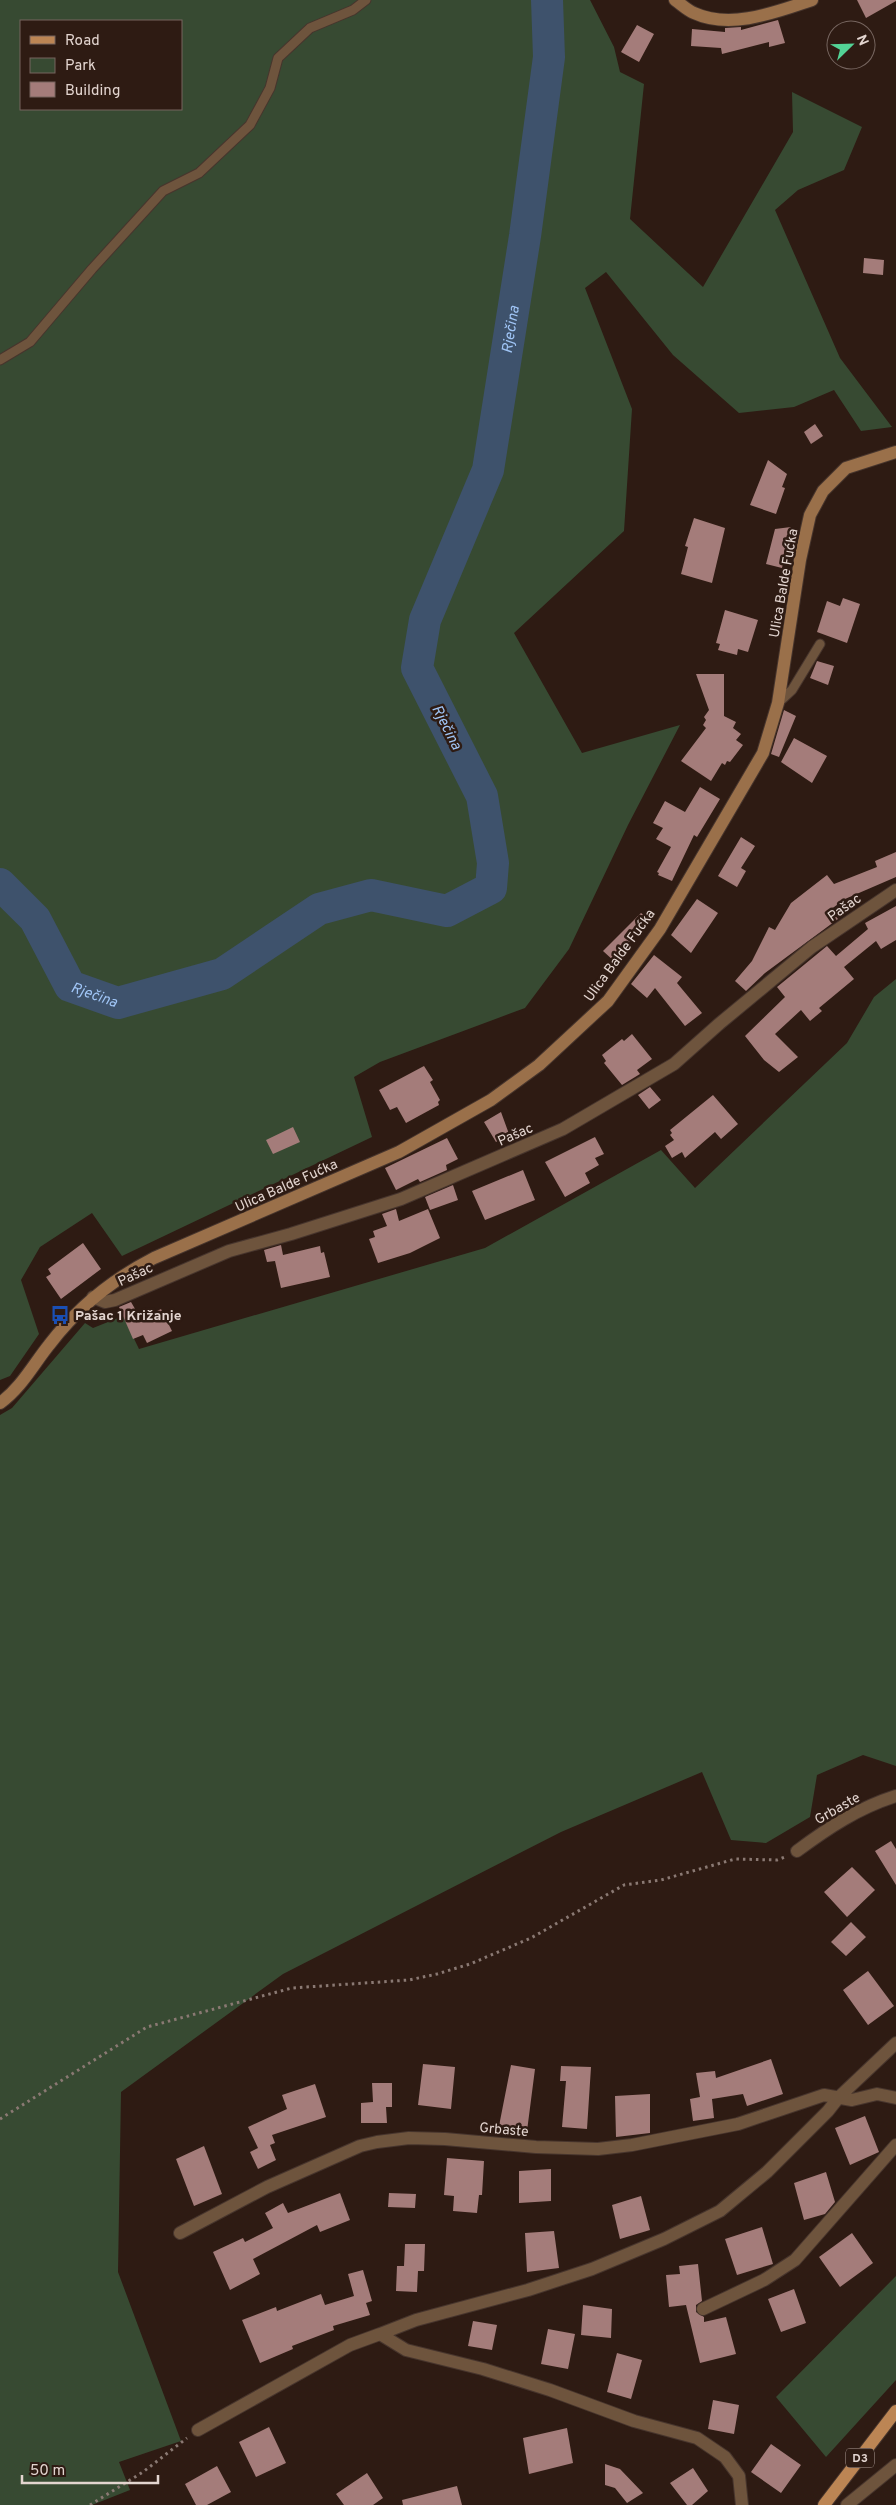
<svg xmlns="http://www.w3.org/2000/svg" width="896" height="2505" viewBox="0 0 896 2505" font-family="Overpass,sans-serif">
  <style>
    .green { fill: #374a32; fill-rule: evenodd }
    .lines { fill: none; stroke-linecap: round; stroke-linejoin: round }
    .river { stroke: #3e526c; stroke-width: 32 }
    .building { fill: #a47c7a }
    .service-casing { stroke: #47352d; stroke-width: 11 }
    .minor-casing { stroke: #47352d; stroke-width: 14 }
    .secondary-casing { stroke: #47352d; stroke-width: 14 }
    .primary-casing { stroke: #47352d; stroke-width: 14 }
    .path { stroke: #8a7973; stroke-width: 3; stroke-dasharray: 2.5 4; stroke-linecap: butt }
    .service { stroke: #6e543d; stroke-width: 9 }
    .minor { stroke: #6e543d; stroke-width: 12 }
    .secondary { stroke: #9a704a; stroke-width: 12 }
    .primary { stroke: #bc8554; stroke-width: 12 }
    .labels { text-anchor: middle; stroke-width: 5; stroke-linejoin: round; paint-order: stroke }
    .shield { fill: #2e1b13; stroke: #ad9d97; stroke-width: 1 }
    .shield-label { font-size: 12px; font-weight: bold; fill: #e3d5d0 }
    .street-label { font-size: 14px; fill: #e3d5d0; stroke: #2e1b13 }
    .poi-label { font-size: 14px; font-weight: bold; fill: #e3d5d0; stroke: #2e1b13; text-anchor: start }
    .water-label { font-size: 15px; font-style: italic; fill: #a0c5f6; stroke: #2e1b13 }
  </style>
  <rect width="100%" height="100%" fill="#2e1b13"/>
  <path class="green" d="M 0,0 L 590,0 L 614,47 L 620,72 L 644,84 L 630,219 L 703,287 L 793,132 L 792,92 L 862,127 L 844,170 L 798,190 L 775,210 L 840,358 L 892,427 L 861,431 L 834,390 L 794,407 L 739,413 L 673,355 L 606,272 L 585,288 L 632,409 L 624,531 L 514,633 L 582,753 L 680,725 L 628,825 L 569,949 L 525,1008 L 380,1062 L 354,1077 L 372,1137 L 122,1256 L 92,1213 L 40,1247 L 21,1280 L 39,1334 L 10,1376 L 0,1380 ZM 21,21 L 181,21 L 181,109 L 21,109 Z
    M 896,979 L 896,1766 L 863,1755 L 817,1775 L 810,1817 L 766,1843 L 731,1840 L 702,1772 L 561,1832 L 283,1974 L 121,2092 L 118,2272 L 181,2441 L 119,2462 L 130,2490 L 92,2505 L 0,2505 L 0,1415 L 12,1408 L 85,1323 L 93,1328 L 123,1316 L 139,1349 L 485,1248 L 661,1150 L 695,1188 L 847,1043 L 874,997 Z
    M 896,2276 L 896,2380 L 826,2457 L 776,2397 Z"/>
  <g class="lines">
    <path class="river" id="s1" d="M 0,884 L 35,919 L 70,986 L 118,1003 L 222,974 L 319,909 L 371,895 L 447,911 L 491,888 L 493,863 L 482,796 L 417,668 L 425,620 L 488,470 L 525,236 L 549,57 L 547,0"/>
  </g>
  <path class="building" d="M 857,0 L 896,0 L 896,1 L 866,18 Z
    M 778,20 L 785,43 L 769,47 L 769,42 L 722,54 L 721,48 L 691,46 L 692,29 L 725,32 L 725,28 L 741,27 L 741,30 Z
    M 637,25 L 654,34 L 639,62 L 621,52 Z
    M 864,258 L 884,260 L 883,275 L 863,273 Z
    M 815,424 L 823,436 L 811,444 L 804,432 Z
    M 768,460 L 787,474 L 782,487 L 785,488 L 776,514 L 750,505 Z
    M 694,518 L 725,528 L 712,583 L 681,574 L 688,547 L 685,546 Z
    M 791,527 L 782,568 L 766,564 L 775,529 Z
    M 843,598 L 860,604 L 847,643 L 817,632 L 827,601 L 840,606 Z
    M 725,610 L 758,620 L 748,652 L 738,649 L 737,655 L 718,650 L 720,644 L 716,643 Z
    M 817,661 L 834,666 L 828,685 L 810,678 Z
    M 696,674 L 724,674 L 724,716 L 736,722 L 733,728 L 741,734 L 736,740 L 743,745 L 730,762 L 727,761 L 725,765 L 722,763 L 711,781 L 681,761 L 706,728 L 703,725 L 706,720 L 704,717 L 709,710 Z
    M 784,710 L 796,716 L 779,757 L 771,754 Z
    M 794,738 L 827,756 L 812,783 L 781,762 Z
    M 700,787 L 720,799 L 697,837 L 694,835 L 672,881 L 658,875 L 659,873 L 657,872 L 671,847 L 656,839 L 663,828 L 653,823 L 665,801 L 685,812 Z
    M 741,837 L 755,846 L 741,868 L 746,871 L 737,887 L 718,876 Z
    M 896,852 L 896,877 L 845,899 L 830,910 L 838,919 L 765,973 L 746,991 L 735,981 L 752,961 L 769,927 L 775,930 L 791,903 L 827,875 L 834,884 L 877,867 L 875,861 Z
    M 697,899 L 718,913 L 691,953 L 671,935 Z
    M 896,906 L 896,940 L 881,949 L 876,941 L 844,967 L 854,979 L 819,1008 L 822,1011 L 810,1021 L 801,1010 L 775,1034 L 798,1057 L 779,1072 L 764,1060 L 745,1036 L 785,997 L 777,987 L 827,946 L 836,956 L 868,929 L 865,923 Z
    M 641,913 L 645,916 L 629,943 L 631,945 L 614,961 L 603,951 Z
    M 654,955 L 682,977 L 677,983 L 702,1013 L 685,1026 L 655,988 L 647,998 L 631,984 Z
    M 632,1034 L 652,1059 L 637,1070 L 640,1074 L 622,1085 L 604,1063 L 606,1061 L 602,1055 L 622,1039 L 624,1041 Z
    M 424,1066 L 433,1080 L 430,1082 L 440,1100 L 438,1102 L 439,1105 L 406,1123 L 397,1107 L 390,1110 L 379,1090 Z
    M 650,1087 L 661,1100 L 649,1109 L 638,1095 Z
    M 713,1095 L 738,1124 L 721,1139 L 715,1132 L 685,1158 L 682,1152 L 672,1158 L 665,1146 L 674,1140 L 670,1135 L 672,1133 L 670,1130 Z
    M 501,1112 L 509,1134 L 496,1142 L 484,1122 Z
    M 293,1127 L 300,1142 L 273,1154 L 266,1140 Z
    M 595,1137 L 604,1154 L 595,1158 L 599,1165 L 585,1173 L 590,1183 L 565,1197 L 545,1162 Z
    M 447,1138 L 458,1159 L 446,1165 L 447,1170 L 420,1182 L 418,1179 L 396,1190 L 385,1168 Z
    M 523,1170 L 535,1200 L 485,1220 L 472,1191 Z
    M 453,1185 L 458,1200 L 430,1210 L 425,1197 Z
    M 396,1209 L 399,1221 L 428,1209 L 440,1238 L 410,1253 L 378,1263 L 369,1239 L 375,1237 L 373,1231 L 387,1226 L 382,1214 Z
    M 83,1243 L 101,1269 L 61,1299 L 46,1277 L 51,1274 L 48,1269 Z
    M 281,1245 L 283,1255 L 320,1246 L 321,1253 L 324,1252 L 330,1277 L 281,1288 L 275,1261 L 267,1262 L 264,1250 Z
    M 131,1302 L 141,1319 L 161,1309 L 172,1331 L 147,1343 L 143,1335 L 133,1339 L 119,1307 Z
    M 891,1841 L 896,1849 L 896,1885 L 875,1851 Z
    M 852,1867 L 875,1890 L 847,1917 L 824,1892 Z
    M 851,1922 L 866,1937 L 846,1956 L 831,1942 Z
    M 868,1971 L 894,2006 L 868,2025 L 843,1990 Z
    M 771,2059 L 783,2094 L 747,2106 L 743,2094 L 712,2099 L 714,2118 L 693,2121 L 690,2099 L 700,2097 L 696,2073 L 715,2071 L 716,2078 Z
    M 423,2064 L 455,2067 L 451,2109 L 418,2105 Z
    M 511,2065 L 535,2069 L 527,2131 L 499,2126 Z
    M 561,2066 L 591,2067 L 587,2129 L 562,2127 L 566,2081 L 560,2081 Z
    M 372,2083 L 392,2083 L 392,2107 L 386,2107 L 387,2123 L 361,2123 L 361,2103 L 373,2102 Z
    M 315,2084 L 326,2117 L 272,2135 L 275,2143 L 270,2145 L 276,2160 L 258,2169 L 250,2152 L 258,2148 L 248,2127 L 287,2109 L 282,2095 Z
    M 650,2094 L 650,2133 L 616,2137 L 615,2096 Z
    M 865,2116 L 879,2152 L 850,2165 L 835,2128 Z
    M 204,2146 L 222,2194 L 194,2206 L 176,2159 Z
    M 447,2158 L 484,2161 L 482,2195 L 479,2195 L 477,2213 L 453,2211 L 454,2196 L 444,2195 Z
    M 551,2169 L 551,2201 L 519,2203 L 519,2171 Z
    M 826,2172 L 835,2202 L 825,2214 L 804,2220 L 794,2183 Z
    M 340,2193 L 350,2220 L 320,2232 L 317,2225 L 253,2259 L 260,2274 L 230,2290 L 213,2252 L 243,2238 L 245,2242 L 273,2228 L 265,2213 L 283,2203 L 288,2213 Z
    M 389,2193 L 416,2194 L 415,2208 L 388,2207 Z
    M 641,2196 L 650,2230 L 620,2239 L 612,2205 Z
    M 762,2227 L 773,2264 L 737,2275 L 725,2239 Z
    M 554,2231 L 559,2268 L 527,2272 L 525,2233 Z
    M 852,2233 L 873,2263 L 840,2287 L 819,2257 Z
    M 405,2244 L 425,2244 L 424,2271 L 418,2271 L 417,2292 L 396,2291 L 397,2266 L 404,2266 Z
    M 698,2264 L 702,2301 L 696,2305 L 696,2312 L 704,2317 L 704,2322 L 726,2317 L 736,2354 L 700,2363 L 686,2305 L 669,2307 L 666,2275 L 680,2274 L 679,2266 Z
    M 363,2270 L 372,2301 L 366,2303 L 370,2315 L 333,2326 L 334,2330 L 292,2346 L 293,2349 L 260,2363 L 242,2320 L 276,2307 L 277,2311 L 321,2294 L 325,2305 L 354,2296 L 348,2274 Z
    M 794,2289 L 806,2323 L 781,2332 L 768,2299 Z
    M 583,2305 L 612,2309 L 611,2338 L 581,2335 Z
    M 473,2321 L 497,2325 L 492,2350 L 468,2346 Z
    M 548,2329 L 575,2334 L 568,2369 L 541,2364 Z
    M 617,2353 L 642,2360 L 631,2399 L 607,2392 Z
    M 713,2400 L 739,2405 L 734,2434 L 708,2429 Z
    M 269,2427 L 286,2463 L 256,2477 L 239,2442 Z
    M 567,2428 L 573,2463 L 529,2474 L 523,2438 Z
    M 771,2444 L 801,2465 L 781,2493 L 751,2472 Z
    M 605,2464 L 620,2469 L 643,2493 L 627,2503 L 615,2488 L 605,2485 Z
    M 217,2466 L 231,2492 L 207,2505 L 196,2505 L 185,2484 Z
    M 693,2468 L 708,2491 L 692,2505 L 687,2505 L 670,2483 Z
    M 367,2473 L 383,2498 L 373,2505 L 344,2505 L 336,2494 Z
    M 457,2486 L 462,2505 L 403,2505 L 402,2500 Z"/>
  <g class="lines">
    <g class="service-casing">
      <path id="service" d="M 0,360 L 30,342 L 92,269 L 163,191 L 199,173 L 250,125 L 270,88 L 278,58 L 310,28 L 353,10 L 366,0
        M 778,703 L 792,690 L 820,644"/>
    </g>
    <g class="minor-casing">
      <path id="minor" d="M 93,1297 L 105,1302 L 115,1300 L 229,1251 L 291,1234 L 401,1199 L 563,1129 L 674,1064 L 719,1024 L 812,947 L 896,890
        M 797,1851 C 828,1828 858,1808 896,1796
        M 180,2233 L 267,2187 L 360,2146 L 377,2142 L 409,2138 L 445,2139 L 536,2147 L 598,2149 L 632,2145 L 738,2124 L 824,2095 L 852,2100 L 877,2094 L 896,2098
        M 703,2309 L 764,2280 L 795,2260 L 896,2145
        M 198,2430 L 350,2345 L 380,2334
        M 742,2505 L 739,2476 L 725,2457 L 697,2438 L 634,2421 L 550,2390 L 483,2369 L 406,2350 L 380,2334 L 416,2320 L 528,2290 L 592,2269 L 664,2239 L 720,2211 L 767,2172 L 828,2111 L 839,2097 L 896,2043
        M 847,2505 L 896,2465"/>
    </g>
    <g class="secondary-casing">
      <path id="secondary" d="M 675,0 C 681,4 687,10 694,13 C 731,30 776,12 812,0
        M 0,1403 C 21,1388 33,1365 49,1345 C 78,1307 111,1280 154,1258 L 399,1152 L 491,1100 L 539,1065 L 608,1001 L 660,929 L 763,753 L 778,703 L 800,560 L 810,515 L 823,491 L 846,468 L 896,452"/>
    </g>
    <g class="primary-casing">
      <path id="primary" d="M 824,2505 L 896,2411"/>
    </g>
    <path class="path" d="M 0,2119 L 147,2027 L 292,1988 L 409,1980 L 437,1974 L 470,1964 L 531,1938 L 624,1885 L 661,1880 L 735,1859 L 777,1860 L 785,1857
      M 90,2505 L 143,2472 L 187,2438"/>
    <use href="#service" class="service"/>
    <use href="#minor" class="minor"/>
    <use href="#secondary" class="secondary"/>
    <use href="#primary" class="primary"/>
  </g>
  <defs>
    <g id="bus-bare" transform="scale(1.5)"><path d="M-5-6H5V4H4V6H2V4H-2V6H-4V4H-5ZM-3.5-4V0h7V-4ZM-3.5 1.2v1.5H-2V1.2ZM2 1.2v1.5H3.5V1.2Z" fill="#1a4fb4" stroke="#2e1b13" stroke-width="2.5" paint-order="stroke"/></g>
  </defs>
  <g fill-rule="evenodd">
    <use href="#bus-bare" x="60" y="1315"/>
  </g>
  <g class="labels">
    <rect class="shield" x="846" y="2448.5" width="28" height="19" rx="4"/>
    <g class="shield-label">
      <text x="860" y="2462">D3</text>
    </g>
    <g class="street-label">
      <text transform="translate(783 583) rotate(-80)" y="5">Ulica Balde Fućka</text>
      <text transform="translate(844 907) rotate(-35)" y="5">Pašac</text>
      <text transform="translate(619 955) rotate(-54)" y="5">Ulica Balde Fućka</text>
      <text transform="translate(515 1134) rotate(-24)" y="5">Pašac</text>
      <text transform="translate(286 1185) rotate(-24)" y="5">Ulica Balde Fućka</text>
      <text transform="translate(135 1274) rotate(-25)" y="5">Pašac</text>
      <text transform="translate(837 1808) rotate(-30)" y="5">Grbaste</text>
      <text transform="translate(504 2129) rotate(5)" y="5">Grbaste</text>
    </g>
    <g class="poi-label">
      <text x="75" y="1320">Pašac 1 Križanje</text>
    </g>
    <g class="water-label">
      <text dy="5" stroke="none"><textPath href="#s1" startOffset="1172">Rječina</textPath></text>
      <text transform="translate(447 727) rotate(63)" y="5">Rječina</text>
      <text dy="5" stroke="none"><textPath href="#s1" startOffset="151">Rječina</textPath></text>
    </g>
  </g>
  <rect x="20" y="20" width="162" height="90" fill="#2e1b13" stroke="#76655f"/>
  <rect x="30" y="36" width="25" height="8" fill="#bc8554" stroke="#76655f"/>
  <text x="65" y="45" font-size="15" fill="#e3d5d0">Road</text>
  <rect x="30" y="58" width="25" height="15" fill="#374a32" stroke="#76655f"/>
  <text x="65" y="70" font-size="15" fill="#e3d5d0">Park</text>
  <rect x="30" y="82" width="25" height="15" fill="#a47c7a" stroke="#76655f"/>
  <text x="65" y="95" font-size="15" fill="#e3d5d0">Building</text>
  <g transform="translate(851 45) rotate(67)"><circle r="24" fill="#2e1b13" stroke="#76655f"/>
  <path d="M0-4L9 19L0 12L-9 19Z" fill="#53d396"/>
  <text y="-8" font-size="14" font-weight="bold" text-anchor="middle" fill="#e3d5d0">N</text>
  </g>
  <path d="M22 2475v8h136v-8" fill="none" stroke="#e3d5d0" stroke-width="2.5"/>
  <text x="30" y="2475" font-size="15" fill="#e3d5d0" stroke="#2e1b13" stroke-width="4" paint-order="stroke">50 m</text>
</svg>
